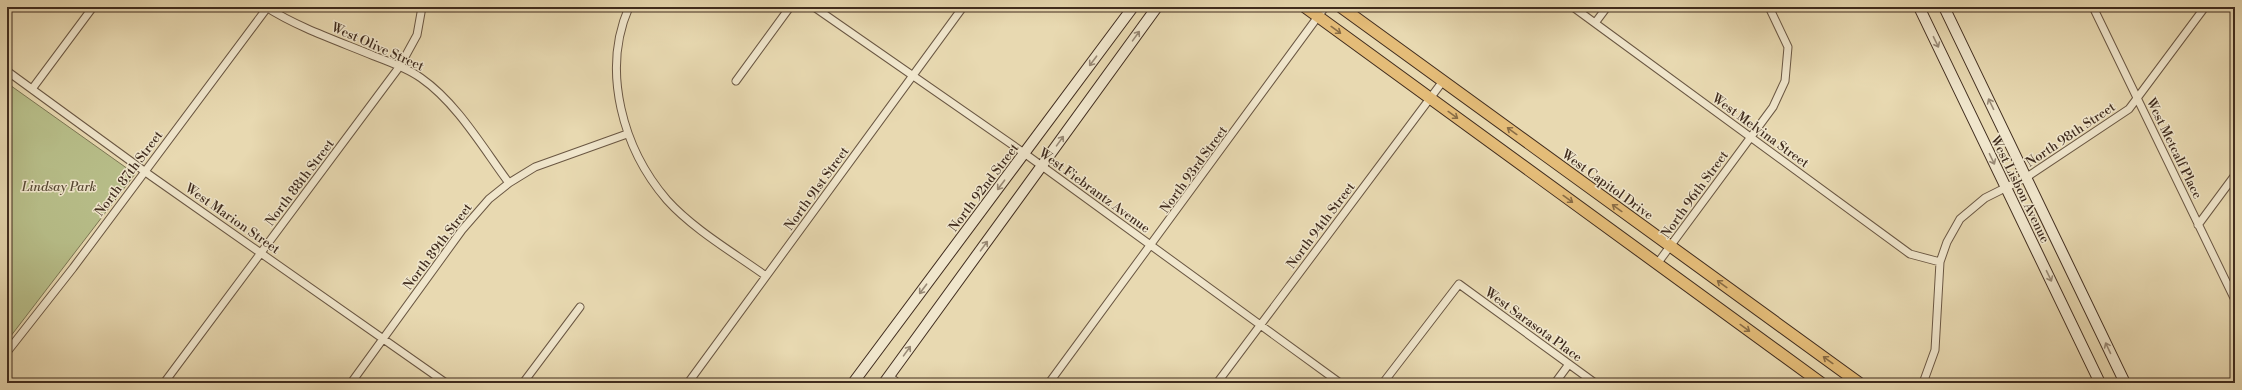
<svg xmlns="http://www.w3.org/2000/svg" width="2242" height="390" viewBox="0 0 2242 390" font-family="'Libre Bodoni',serif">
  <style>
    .green { fill: #b8bf8a; stroke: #7c7654 }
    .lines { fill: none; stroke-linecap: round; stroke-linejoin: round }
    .minor-casing { stroke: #6a5743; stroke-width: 9 }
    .secondary-casing { stroke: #402c1e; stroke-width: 12 }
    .primary-casing { stroke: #402c1e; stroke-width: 13 }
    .minor { stroke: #f0e6cc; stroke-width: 7 }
    .secondary { stroke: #f0e6cc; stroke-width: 10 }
    .primary { stroke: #e4bc78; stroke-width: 11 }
    .oneway { stroke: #8a6d46 }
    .oneway2 { stroke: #988975 }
    .labels { text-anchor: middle; stroke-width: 3; stroke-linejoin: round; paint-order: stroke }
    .street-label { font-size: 13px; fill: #402c1e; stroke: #f0e6cc }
    .park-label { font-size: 13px; font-style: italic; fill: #584934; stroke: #f0e6cc }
  </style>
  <rect width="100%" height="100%" fill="#e8d9b1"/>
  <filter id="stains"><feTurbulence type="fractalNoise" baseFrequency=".005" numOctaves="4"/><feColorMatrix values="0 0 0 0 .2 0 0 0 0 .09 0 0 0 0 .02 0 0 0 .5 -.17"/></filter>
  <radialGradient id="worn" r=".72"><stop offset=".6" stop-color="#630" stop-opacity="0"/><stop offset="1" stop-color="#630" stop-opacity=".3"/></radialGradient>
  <path class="green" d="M 7,83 L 135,174 L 7,341 Z"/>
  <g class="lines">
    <g class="minor-casing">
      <path id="minor" d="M 266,7 C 299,28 338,41 374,56 C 390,62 407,68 421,78 C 457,103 483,148 509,183
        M 629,7 C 601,71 623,149 667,200 C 693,229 734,253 766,276
        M 814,7 L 1024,153 L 1340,383
        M 1573,7 L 1910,254 L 1940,262
        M 2093,7 L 2235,300
        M 1595,23 L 1607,7
        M 7,71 L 151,176 L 446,383
        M 736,81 L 790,7
        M 32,89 L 93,7
        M 2198,225 L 2235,175
        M 1657,264 L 1773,107 L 1785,81 L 1788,47 L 1769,7
        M 7,352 L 73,268 L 267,8
        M 889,376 L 898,383
        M 164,383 L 400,66 L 417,35 L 422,7
        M 351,383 L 462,230 L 489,199 L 509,183 L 535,167 L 627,134
        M 523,383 L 580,307
        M 688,383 L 963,7
        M 1049,383 L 1325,7
        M 1217,383 L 1443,81
        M 1383,383 L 1459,284 L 1595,383
        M 1555,383 L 1569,364
        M 1923,383 L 1935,350 L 1940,262 L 1947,242 L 1960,219 L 1985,198 L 2027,177 L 2129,109 L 2205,7"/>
    </g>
    <g class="secondary-casing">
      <path id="secondary" d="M 1919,7 L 2100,383
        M 1944,7 L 2125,383
        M 853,383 L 1133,7
        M 884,383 L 1157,7"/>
    </g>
    <g class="primary-casing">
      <path id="primary" d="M 1305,7 L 1821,383
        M 1341,7 L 1859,383"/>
    </g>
    <use href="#minor" class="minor"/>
    <use href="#secondary" class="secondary"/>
    <use href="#primary" class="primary"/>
  </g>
  <defs><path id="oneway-shaft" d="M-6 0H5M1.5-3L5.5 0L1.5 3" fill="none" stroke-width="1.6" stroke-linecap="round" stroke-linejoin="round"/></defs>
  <g class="oneway">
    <use href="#oneway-shaft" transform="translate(1336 30) rotate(36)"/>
    <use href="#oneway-shaft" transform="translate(1453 115) rotate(36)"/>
    <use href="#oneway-shaft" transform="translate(1512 131) rotate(-144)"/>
    <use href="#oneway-shaft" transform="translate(1568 199) rotate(36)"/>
    <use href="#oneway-shaft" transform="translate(1617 208) rotate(-144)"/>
    <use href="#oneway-shaft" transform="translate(1722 284) rotate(-144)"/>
    <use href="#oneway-shaft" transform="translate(1745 328) rotate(36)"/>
    <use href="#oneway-shaft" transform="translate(1828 360) rotate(-144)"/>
  </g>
  <g class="oneway2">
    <use href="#oneway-shaft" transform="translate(1136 36) rotate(-54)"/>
    <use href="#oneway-shaft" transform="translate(1936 42) rotate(64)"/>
    <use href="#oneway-shaft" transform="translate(1093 61) rotate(127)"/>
    <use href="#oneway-shaft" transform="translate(1991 104) rotate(-116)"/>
    <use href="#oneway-shaft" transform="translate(1060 141) rotate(-54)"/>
    <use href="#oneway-shaft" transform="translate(1992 159) rotate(64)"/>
    <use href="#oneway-shaft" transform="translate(1001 185) rotate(127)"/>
    <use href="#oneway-shaft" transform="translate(984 246) rotate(-54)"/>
    <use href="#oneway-shaft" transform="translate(2049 276) rotate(64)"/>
    <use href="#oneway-shaft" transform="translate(923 289) rotate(127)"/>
    <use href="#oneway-shaft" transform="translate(2108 348) rotate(-115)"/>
    <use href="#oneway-shaft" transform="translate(907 351) rotate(-54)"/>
  </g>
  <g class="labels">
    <g class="street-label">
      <text transform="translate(378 46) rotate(24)" y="5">West Olive Street</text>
      <text transform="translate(1761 130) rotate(36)" y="5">West Melvina Street</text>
      <text transform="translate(2070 134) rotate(-34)" y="5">North 98th Street</text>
      <text transform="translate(2175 148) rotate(64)" y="5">West Metcalf Place</text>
      <text transform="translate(1193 169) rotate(-54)" y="5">North 93rd Street</text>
      <text transform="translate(128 173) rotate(-53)" y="5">North 87th Street</text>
      <text transform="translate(299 182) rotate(-53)" y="5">North 88th Street</text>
      <text transform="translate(1608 184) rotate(36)" y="5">West Capitol Drive</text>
      <text transform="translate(983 187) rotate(-53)" y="5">North 92nd Street</text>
      <text transform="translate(816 188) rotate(-54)" y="5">North 91st Street</text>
      <text transform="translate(2021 189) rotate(64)" y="5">West Lisbon Avenue</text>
      <text transform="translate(1095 190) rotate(36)" y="5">West Fiebrantz Avenue</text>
      <text transform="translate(1694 194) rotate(-54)" y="5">North 96th Street</text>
      <text transform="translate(233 218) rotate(35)" y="5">West Marion Street</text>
      <text transform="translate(1320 225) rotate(-53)" y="5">North 94th Street</text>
      <text transform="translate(437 246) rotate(-53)" y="5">North 89th Street</text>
      <text transform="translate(1534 324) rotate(36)" y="5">West Sarasota Place</text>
    </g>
    <g class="park-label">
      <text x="59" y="191">Lindsay Park</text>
    </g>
  </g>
  <rect width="2242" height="390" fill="none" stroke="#e8d9b1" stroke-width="24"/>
  <rect x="8" y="8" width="2226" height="374" fill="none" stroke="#402c1e" stroke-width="2"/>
  <rect x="12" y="12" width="2218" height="366" fill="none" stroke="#402c1e"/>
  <rect width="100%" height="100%" filter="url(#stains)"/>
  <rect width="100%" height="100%" fill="url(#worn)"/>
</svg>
